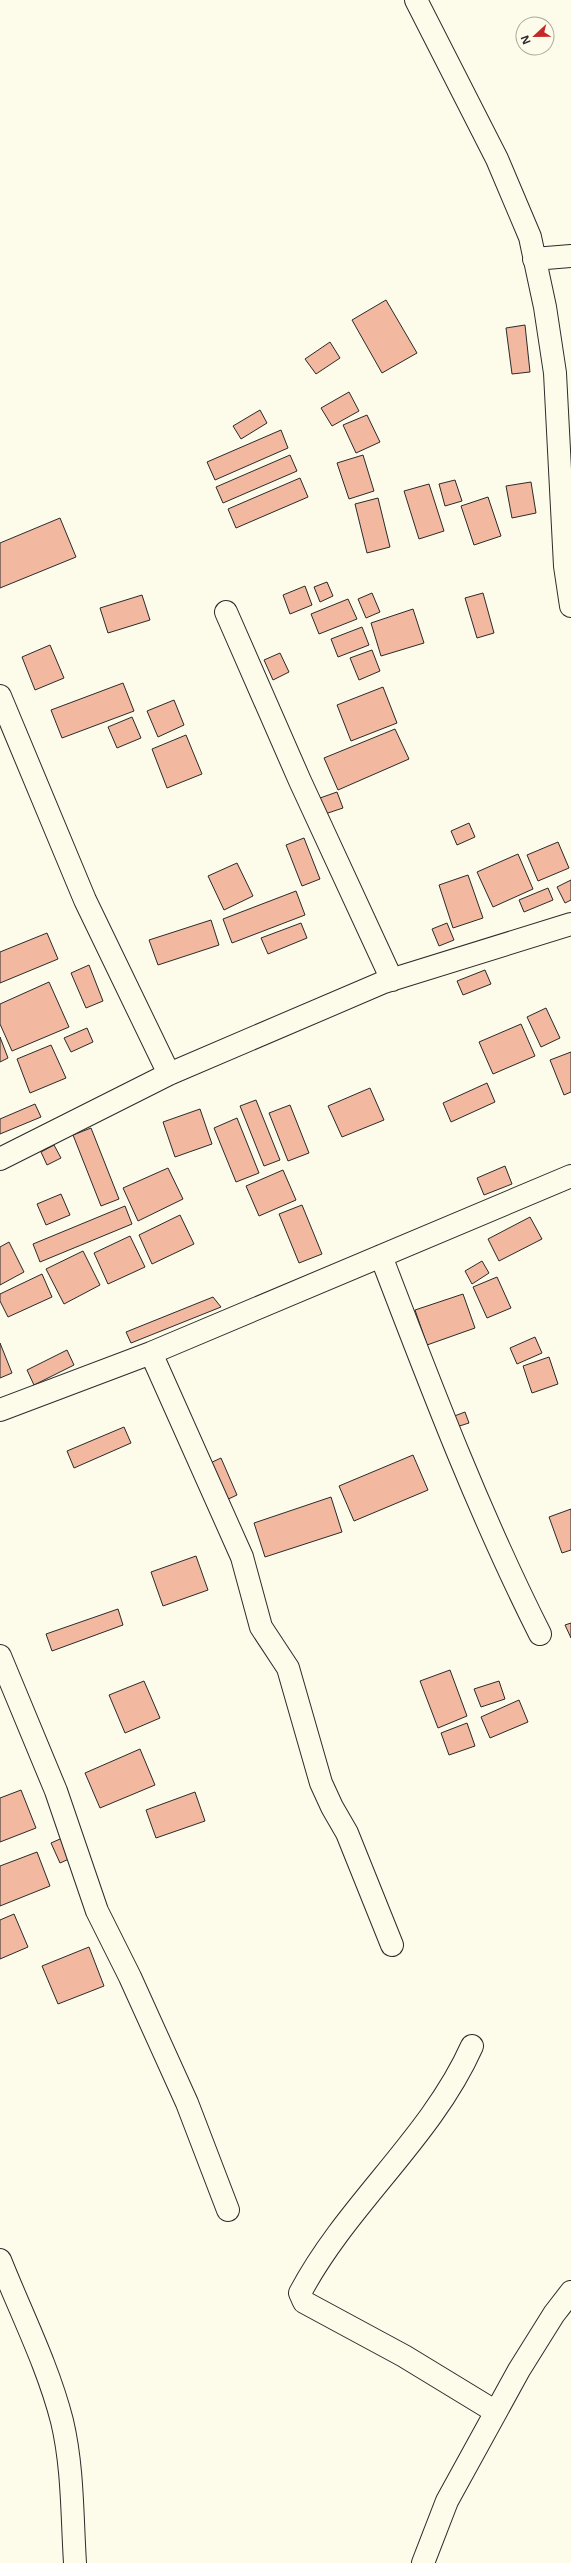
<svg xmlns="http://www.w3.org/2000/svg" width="571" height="2563" viewBox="0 0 571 2563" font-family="'Open Sans',sans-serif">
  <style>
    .building { fill: #f2b8a0; stroke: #2b2b2b }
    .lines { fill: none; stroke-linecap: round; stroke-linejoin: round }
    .minor-casing { stroke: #2b2b2b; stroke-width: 24 }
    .minor { stroke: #fdfbea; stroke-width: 22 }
  </style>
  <rect width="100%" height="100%" fill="#fdfbea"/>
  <path class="building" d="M 386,300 L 417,353 L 382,373 L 352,320 Z
    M 525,325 L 530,372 L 512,374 L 506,328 Z
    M 330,342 L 340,358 L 316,374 L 305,359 Z
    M 349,392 L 359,411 L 332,426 L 321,408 Z
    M 260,410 L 267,423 L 241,439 L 233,426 Z
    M 367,415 L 380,442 L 356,453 L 343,425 Z
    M 281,430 L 288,448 L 215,480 L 207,462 Z
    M 290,455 L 297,471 L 223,503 L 216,487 Z
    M 363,455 L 374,491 L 349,499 L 337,463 Z
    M 300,478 L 308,497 L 236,528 L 228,509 Z
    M 455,480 L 462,501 L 445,506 L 439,484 Z
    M 531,482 L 536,513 L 512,518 L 506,486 Z
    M 429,484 L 444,531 L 419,539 L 404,491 Z
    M 488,497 L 501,536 L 474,545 L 461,506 Z
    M 378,498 L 390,547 L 367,553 L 355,504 Z
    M 60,518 L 76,557 L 0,588 L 0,543 Z
    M 327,582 L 333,596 L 320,602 L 314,587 Z
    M 305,586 L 312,605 L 290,614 L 283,595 Z
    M 372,593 L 380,612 L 366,618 L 358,599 Z
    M 483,593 L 494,633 L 477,638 L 465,598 Z
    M 142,595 L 150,620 L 108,633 L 100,608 Z
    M 348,599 L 357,619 L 319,634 L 311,614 Z
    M 413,609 L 424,643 L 381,656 L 371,623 Z
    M 362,627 L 369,645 L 338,657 L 331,639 Z
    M 50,645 L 64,678 L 35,690 L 22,657 Z
    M 372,650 L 380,671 L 359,680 L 350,658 Z
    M 280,653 L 289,672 L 273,680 L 264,660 Z
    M 123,683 L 134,711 L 62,738 L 51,710 Z
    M 383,687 L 397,723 L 351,741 L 337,705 Z
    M 174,700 L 184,725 L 158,737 L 147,711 Z
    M 132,717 L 141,738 L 117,748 L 108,727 Z
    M 395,729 L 409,759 L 338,790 L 324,758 Z
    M 186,735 L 202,774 L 167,788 L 152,749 Z
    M 337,792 L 343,808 L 325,814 L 320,798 Z
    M 469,823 L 475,837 L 457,845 L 451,831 Z
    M 304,838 L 320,879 L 302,886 L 286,845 Z
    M 558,842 L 569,868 L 538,881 L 527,855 Z
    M 518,854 L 533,889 L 493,907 L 477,872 Z
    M 237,863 L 253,896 L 224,910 L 208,876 Z
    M 468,875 L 483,918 L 453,928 L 439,885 Z
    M 571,880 L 571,900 L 565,903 L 557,887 Z
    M 548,888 L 553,900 L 524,912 L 519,900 Z
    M 296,891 L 305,915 L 232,943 L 223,919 Z
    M 211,920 L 219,945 L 158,965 L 149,940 Z
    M 301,923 L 307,938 L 268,954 L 261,938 Z
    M 447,923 L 454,940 L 439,946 L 432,929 Z
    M 47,933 L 58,959 L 0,983 L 0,952 Z
    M 89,965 L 103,1001 L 86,1008 L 71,973 Z
    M 485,970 L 491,984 L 463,995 L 457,981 Z
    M 49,982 L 69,1027 L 12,1051 L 0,1024 L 0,1004 Z
    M 546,1008 L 560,1038 L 541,1047 L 527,1017 Z
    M 521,1024 L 535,1056 L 493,1074 L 479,1042 Z
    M 87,1028 L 93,1042 L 71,1052 L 64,1038 Z
    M 0,1037 L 8,1058 L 0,1062 Z
    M 51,1045 L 66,1078 L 30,1093 L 17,1059 Z
    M 571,1052 L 571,1092 L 564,1095 L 550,1060 Z
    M 487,1083 L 495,1102 L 451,1122 L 443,1103 Z
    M 370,1088 L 384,1120 L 342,1137 L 328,1106 Z
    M 256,1100 L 280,1160 L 264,1166 L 240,1106 Z
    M 35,1104 L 41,1117 L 0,1134 L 0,1119 Z
    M 290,1105 L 309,1153 L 288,1161 L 269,1113 Z
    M 200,1109 L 212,1144 L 175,1157 L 163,1122 Z
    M 237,1118 L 259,1173 L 236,1182 L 214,1128 Z
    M 91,1128 L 119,1199 L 101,1206 L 73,1135 Z
    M 54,1145 L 61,1158 L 47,1165 L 41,1152 Z
    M 505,1166 L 512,1184 L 484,1195 L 477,1178 Z
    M 168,1168 L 183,1199 L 138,1221 L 123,1188 Z
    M 283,1170 L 296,1200 L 259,1216 L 246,1186 Z
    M 61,1194 L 70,1215 L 46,1225 L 37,1204 Z
    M 302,1205 L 322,1254 L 299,1263 L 279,1214 Z
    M 125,1206 L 132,1224 L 40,1262 L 33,1244 Z
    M 180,1215 L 194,1244 L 152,1264 L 139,1235 Z
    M 530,1217 L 542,1239 L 499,1261 L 488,1239 Z
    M 130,1236 L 145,1267 L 108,1284 L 94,1253 Z
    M 9,1242 L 24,1272 L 0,1285 L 0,1247 Z
    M 83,1251 L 100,1285 L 64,1304 L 46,1269 Z
    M 482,1261 L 489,1273 L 472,1284 L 465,1271 Z
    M 42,1274 L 52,1297 L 8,1317 L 0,1301 L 0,1294 Z
    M 497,1277 L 511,1308 L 487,1318 L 473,1287 Z
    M 463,1294 L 475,1328 L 427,1345 L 415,1310 Z
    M 213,1297 L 221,1307 L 131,1343 L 126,1332 Z
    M 535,1337 L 542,1353 L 517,1364 L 510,1348 Z
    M 0,1343 L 12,1373 L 0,1378 Z
    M 67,1350 L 74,1365 L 34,1385 L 27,1370 Z
    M 549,1357 L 558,1384 L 532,1393 L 523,1366 Z
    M 465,1412 L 469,1423 L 453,1428 L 449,1418 Z
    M 124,1427 L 131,1443 L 74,1468 L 67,1451 Z
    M 413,1455 L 428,1490 L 354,1521 L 339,1486 Z
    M 221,1458 L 237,1495 L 222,1502 L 206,1465 Z
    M 331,1497 L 342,1532 L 265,1557 L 254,1523 Z
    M 571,1509 L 571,1550 L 562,1553 L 549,1517 Z
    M 196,1556 L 208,1590 L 163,1606 L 151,1572 Z
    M 118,1609 L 123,1625 L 52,1651 L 46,1634 Z
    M 571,1623 L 571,1638 L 565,1625 Z
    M 450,1670 L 467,1716 L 438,1728 L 420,1681 Z
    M 144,1681 L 160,1718 L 125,1733 L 109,1695 Z
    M 499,1681 L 505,1699 L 481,1707 L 474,1689 Z
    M 519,1700 L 528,1722 L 490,1738 L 481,1717 Z
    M 467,1723 L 475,1746 L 449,1755 L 441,1733 Z
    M 140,1749 L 155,1785 L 100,1808 L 85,1773 Z
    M 21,1790 L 36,1828 L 0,1842 L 0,1798 Z
    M 195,1792 L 205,1821 L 156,1838 L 146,1810 Z
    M 69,1835 L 78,1855 L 60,1863 L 51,1843 Z
    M 37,1852 L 50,1886 L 0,1906 L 0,1866 Z
    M 14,1914 L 28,1947 L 0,1959 L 0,1920 Z
    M 89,1947 L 104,1986 L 58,2004 L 42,1966 Z"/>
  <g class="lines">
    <g class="minor-casing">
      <path id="minor" d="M 416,0 L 497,159 L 530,237 L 545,307 L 555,373 L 565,566 L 571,606
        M 534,259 L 571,256
        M 226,612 L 300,781 L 392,980
        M 0,696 L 85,900 L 169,1074
        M 0,1159 L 169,1074 L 384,982 L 571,924
        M 381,1256 C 430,1384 478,1511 540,1634
        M 151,1353 L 242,1557 L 261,1627 L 288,1668 L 321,1783 L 332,1807 L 347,1833 L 392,1945
        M 0,1410 L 151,1353 L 571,1176
        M 0,1656 L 56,1791 L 97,1911 L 130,1977 L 187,2103 L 228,2210
        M 472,2046 C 431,2138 347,2204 300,2293 L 304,2302 L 404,2356 L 496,2412
        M 0,2260 C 21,2313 48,2366 62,2421 C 73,2467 72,2516 75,2563
        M 423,2563 L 447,2501 L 519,2370 L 554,2314 L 571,2292"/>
    </g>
    <use href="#minor" class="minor"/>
  </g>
  <g transform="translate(535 36) rotate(248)"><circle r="19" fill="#fdfbea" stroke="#a9a89e"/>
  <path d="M0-3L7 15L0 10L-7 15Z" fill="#c62828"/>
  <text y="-6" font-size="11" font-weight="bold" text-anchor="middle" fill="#2b2b2b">N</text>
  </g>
</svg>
